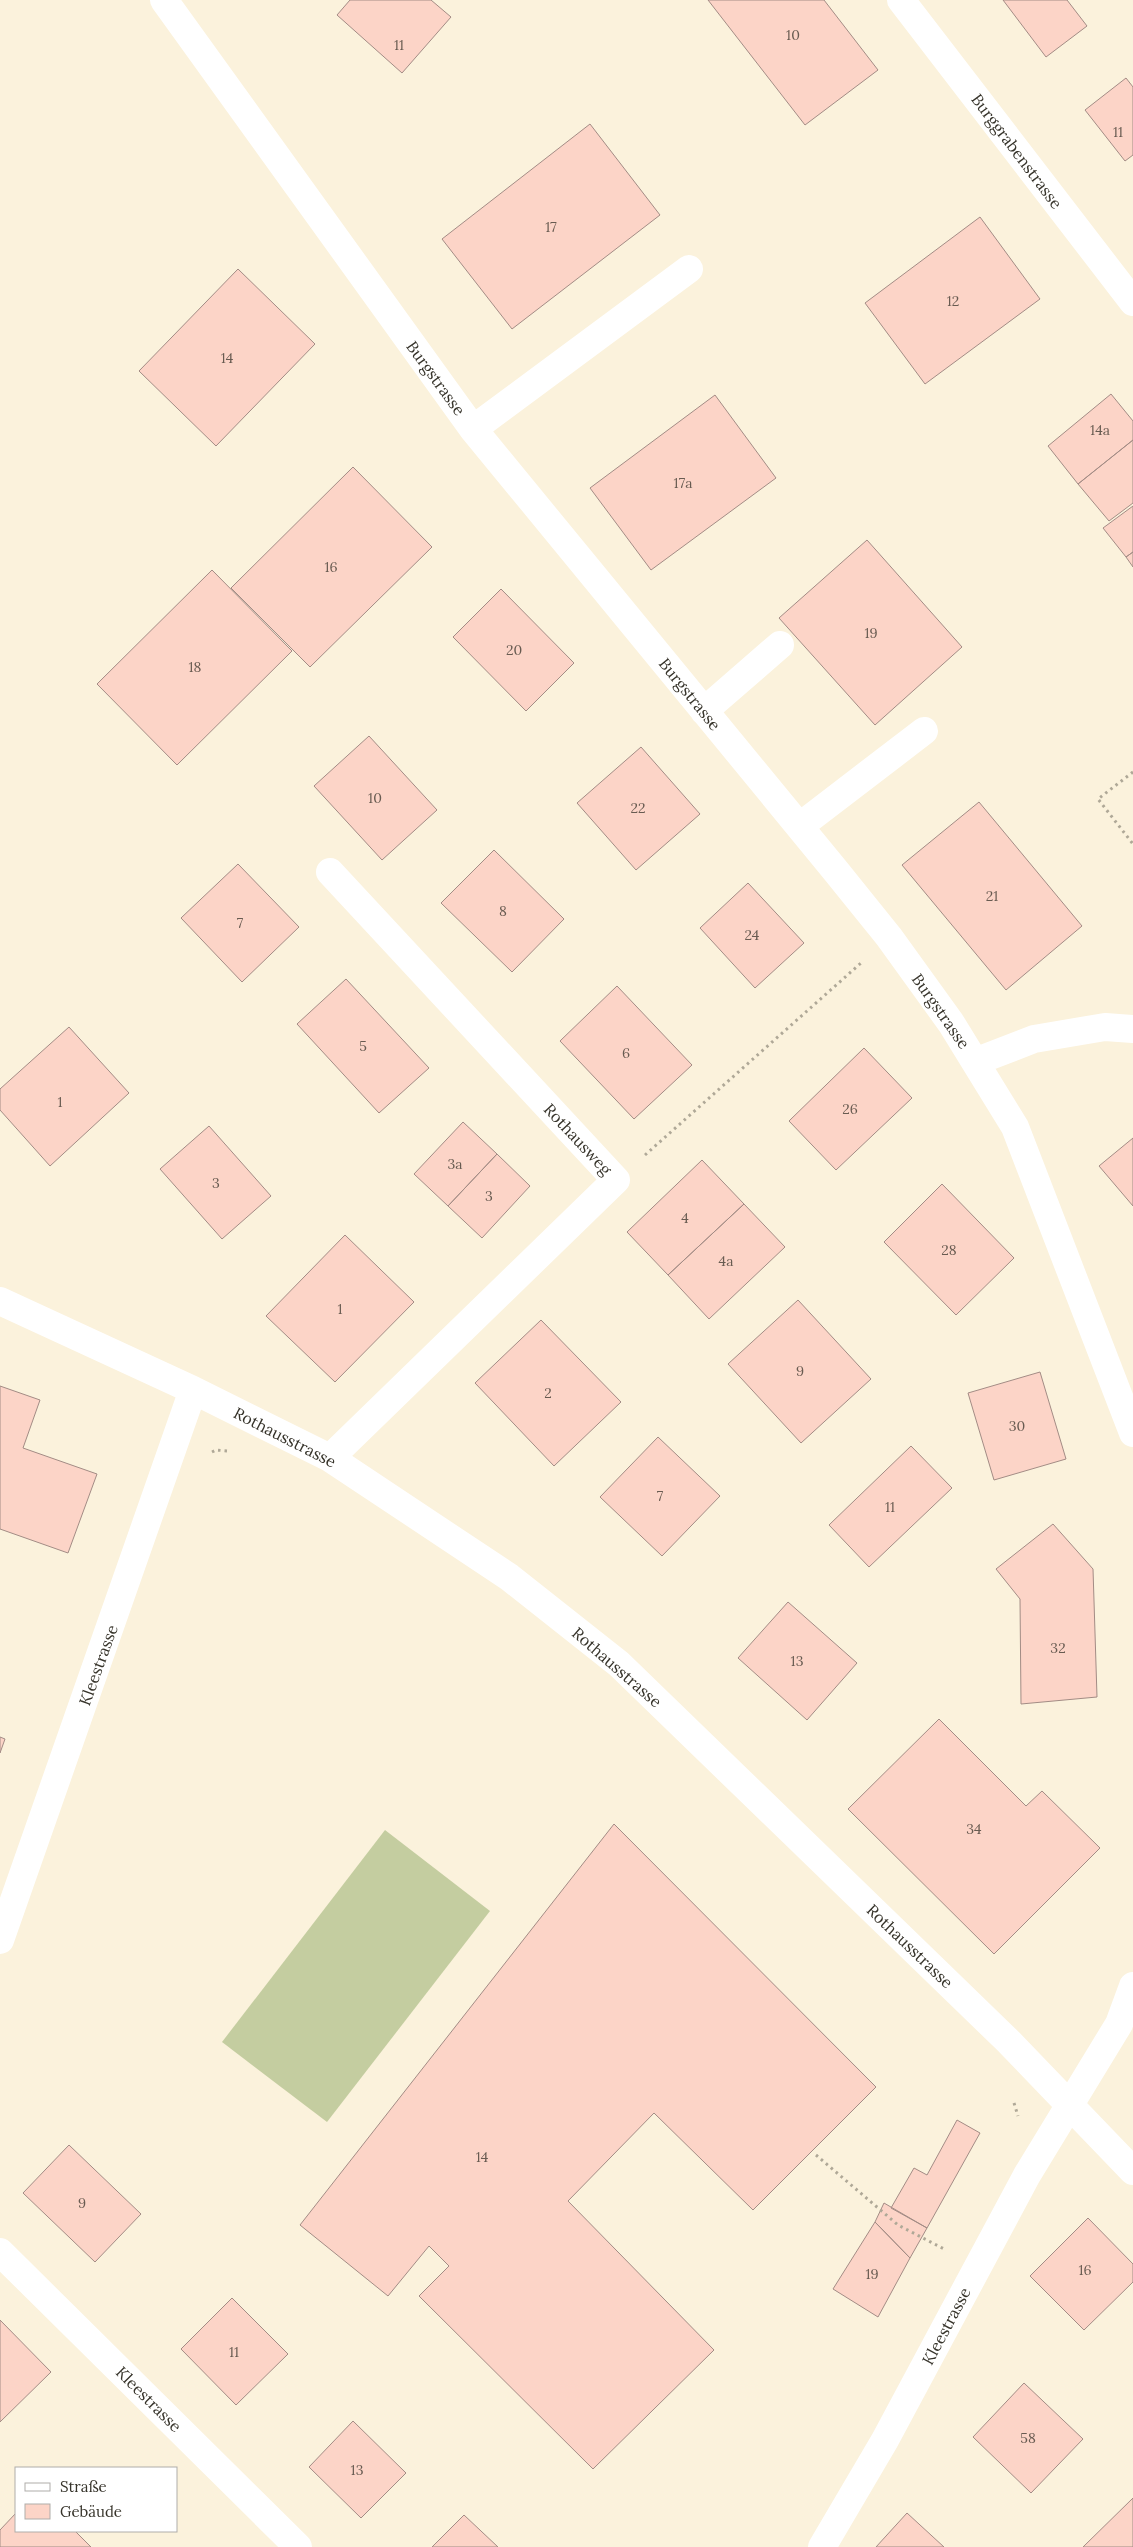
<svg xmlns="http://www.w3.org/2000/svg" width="1133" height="2547" viewBox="0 0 1133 2547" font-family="Lora,serif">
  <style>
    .grass { fill: #c4cda0 }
    .building { fill: #fcd4c7; stroke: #a38c85 }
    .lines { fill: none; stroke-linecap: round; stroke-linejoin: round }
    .path { stroke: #afa897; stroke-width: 3; stroke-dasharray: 2.5 4; stroke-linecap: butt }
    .minor { stroke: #fff; stroke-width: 28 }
    .labels { text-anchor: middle; stroke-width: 5; stroke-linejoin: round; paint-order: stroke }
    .number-label { font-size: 14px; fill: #685b51 }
    .street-label { font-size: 16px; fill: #36332a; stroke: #fff }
  </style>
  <rect width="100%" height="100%" fill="#fbf2dc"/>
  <path class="grass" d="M 385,1830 L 490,1911 L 327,2122 L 222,2042 Z"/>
  <path class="building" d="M 350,0 L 431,0 L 451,17 L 402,73 L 337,15 Z
    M 708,0 L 824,0 L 878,70 L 805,125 Z
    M 1003,0 L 1067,0 L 1087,26 L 1046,57 Z
    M 1126,78 L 1133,87 L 1133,155 L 1125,161 L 1085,110 Z
    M 590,124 L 660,215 L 512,329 L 442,239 Z
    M 980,217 L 1040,299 L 925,384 L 865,303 Z
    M 238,269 L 315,344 L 216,446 L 139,371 Z
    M 1111,394 L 1133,421 L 1133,440 L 1078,484 L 1048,446 Z
    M 715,395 L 776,478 L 651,570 L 590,488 Z
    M 1133,440 L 1133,503 L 1109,521 L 1078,484 Z
    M 353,467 L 432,547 L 310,667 L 231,588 Z
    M 1133,506 L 1133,552 L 1126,557 L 1103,528 Z
    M 867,540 L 962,647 L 875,725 L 779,618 Z
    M 1133,552 L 1133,567 L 1126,557 Z
    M 212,570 L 292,651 L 177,765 L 97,684 Z
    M 501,589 L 574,663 L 526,711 L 453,637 Z
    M 369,736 L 437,810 L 382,860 L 314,786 Z
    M 641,747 L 700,814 L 636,870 L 577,803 Z
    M 979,802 L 1082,926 L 1006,990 L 902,865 Z
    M 494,850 L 564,919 L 512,972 L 441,903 Z
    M 238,864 L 299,927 L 242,982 L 181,918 Z
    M 748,883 L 804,943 L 755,988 L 700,928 Z
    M 346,979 L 429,1068 L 379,1113 L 297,1024 Z
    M 617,986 L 692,1065 L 634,1119 L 560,1041 Z
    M 69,1027 L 129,1093 L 50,1166 L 0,1110 L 0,1089 Z
    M 864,1048 L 912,1098 L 836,1170 L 789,1121 Z
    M 463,1122 L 497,1154 L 448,1206 L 414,1174 Z
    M 209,1126 L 271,1196 L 222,1239 L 160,1169 Z
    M 1133,1138 L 1133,1206 L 1099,1166 Z
    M 497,1154 L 530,1186 L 482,1238 L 448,1206 Z
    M 702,1160 L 744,1204 L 668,1275 L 627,1232 Z
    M 942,1184 L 1014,1258 L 956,1315 L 884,1242 Z
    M 744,1204 L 785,1247 L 709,1319 L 668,1275 Z
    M 345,1235 L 414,1302 L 335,1382 L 266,1316 Z
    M 798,1300 L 871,1379 L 801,1443 L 728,1364 Z
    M 541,1320 L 621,1402 L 554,1466 L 475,1383 Z
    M 1040,1372 L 1066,1459 L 994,1480 L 968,1393 Z
    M 0,1386 L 40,1400 L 23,1448 L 97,1474 L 68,1553 L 0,1529 Z
    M 658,1437 L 720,1496 L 662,1556 L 600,1497 Z
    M 911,1446 L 952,1488 L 869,1567 L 829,1525 Z
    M 1053,1524 L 1093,1569 L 1097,1697 L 1021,1704 L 1020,1599 L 996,1569 Z
    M 788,1602 L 857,1663 L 807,1720 L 738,1658 Z
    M 939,1719 L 1026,1806 L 1042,1791 L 1100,1848 L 994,1954 L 848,1809 Z
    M 0,1737 L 5,1739 L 0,1753 Z
    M 614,1824 L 876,2087 L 753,2210 L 654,2113 L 568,2201 L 714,2350 L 593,2469 L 419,2296 L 449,2266 L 429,2246 L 388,2296 L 300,2225 Z
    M 957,2120 L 980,2133 L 927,2228 L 891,2208 L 914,2168 L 927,2175 Z
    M 69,2145 L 141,2214 L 95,2262 L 23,2193 Z
    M 884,2203 L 927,2228 L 910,2258 L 875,2222 Z
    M 1088,2218 L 1133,2264 L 1133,2282 L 1084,2330 L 1030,2276 Z
    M 875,2222 L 910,2258 L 878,2317 L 833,2289 Z
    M 232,2298 L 288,2354 L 236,2405 L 181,2349 Z
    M 0,2320 L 51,2372 L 0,2422 Z
    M 1024,2383 L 1083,2439 L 1031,2493 L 973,2437 Z
    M 353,2421 L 406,2473 L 361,2518 L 309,2467 Z
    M 1133,2498 L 1133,2547 L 1083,2547 Z
    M 16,2513 L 16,2531 L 75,2531 L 91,2547 L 0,2547 L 0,2530 Z
    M 907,2513 L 944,2547 L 876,2547 Z
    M 464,2515 L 498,2547 L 432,2547 Z"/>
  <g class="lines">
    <path class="path" d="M 1133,772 L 1098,799 L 1133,844
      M 645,1155 L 861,963
      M 212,1452 L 216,1450 L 228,1451
      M 1014,2103 L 1018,2116
      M 816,2155 L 898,2225 L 944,2249"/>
    <path class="minor" d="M 164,0 L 473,429 L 835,870 L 889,937 L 951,1023 L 1015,1127 L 1133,1433
      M 901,0 L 1133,302
      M 473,429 L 689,269
      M 704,711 L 780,645
      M 800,826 L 924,731
      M 977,1061 L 1034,1039 L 1105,1027 L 1133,1029
      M 0,1301 L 193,1390 L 330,1458 L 509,1577 L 619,1664 L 1009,2042 L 1133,2171
      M 330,1458 L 616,1180 L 330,872
      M 0,1940 L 193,1390
      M 0,2252 L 298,2547
      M 822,2547 L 885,2440 L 1027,2175 L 1119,2024 L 1133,1986"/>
  </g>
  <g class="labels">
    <g class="number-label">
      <text x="793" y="40">10</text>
      <text x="399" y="50">11</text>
      <text x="1118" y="137">11</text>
      <text x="551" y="232">17</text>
      <text x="953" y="306">12</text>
      <text x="227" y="363">14</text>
      <text x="1100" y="435">14a</text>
      <text x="683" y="488">17a</text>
      <text x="331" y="572">16</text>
      <text x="871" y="638">19</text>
      <text x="514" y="655">20</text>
      <text x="195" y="672">18</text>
      <text x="375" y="803">10</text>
      <text x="638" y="813">22</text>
      <text x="992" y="901">21</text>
      <text x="503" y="916">8</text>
      <text x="240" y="928">7</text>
      <text x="752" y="940">24</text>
      <text x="363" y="1051">5</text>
      <text x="626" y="1058">6</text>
      <text x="60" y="1107">1</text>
      <text x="850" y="1114">26</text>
      <text x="455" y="1169">3a</text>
      <text x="216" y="1188">3</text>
      <text x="489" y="1201">3</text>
      <text x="685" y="1223">4</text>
      <text x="949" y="1255">28</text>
      <text x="726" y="1266">4a</text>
      <text x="340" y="1314">1</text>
      <text x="800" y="1376">9</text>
      <text x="548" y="1398">2</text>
      <text x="1017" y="1431">30</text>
      <text x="660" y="1501">7</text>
      <text x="890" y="1512">11</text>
      <text x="1058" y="1653">32</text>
      <text x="797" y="1666">13</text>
      <text x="974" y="1834">34</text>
      <text x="482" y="2162">14</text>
      <text x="82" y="2208">9</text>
      <text x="1085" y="2275">16</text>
      <text x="872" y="2279">19</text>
      <text x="234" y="2357">11</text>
      <text x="1028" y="2443">58</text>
      <text x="357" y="2475">13</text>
    </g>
    <g class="street-label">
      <text transform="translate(1017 151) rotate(53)" y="6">Burggrabenstrasse</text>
      <text transform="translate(436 378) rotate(54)" y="6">Burgstrasse</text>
      <text transform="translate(690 694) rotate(51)" y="6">Burgstrasse</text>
      <text transform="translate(941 1011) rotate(55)" y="6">Burgstrasse</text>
      <text transform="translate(578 1139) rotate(47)" y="6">Rothausweg</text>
      <text transform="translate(285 1437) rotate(27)" y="6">Rothausstrasse</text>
      <text transform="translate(98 1665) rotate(-70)" y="6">Kleestrasse</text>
      <text transform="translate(617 1667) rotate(41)" y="6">Rothausstrasse</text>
      <text transform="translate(910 1946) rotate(44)" y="6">Rothausstrasse</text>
      <text transform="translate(946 2326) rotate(-62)" y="6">Kleestrasse</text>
      <text transform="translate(149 2399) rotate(45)" y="6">Kleestrasse</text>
    </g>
  </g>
  <rect x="15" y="2467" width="162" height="65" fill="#ffffff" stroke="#afadaa"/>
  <rect x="25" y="2483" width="25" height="8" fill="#ffffff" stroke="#afadaa"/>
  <text x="60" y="2492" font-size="15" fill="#36332a">Straße</text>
  <rect x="25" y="2504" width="25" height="15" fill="#fcd4c7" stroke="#afadaa"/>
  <text x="60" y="2517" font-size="15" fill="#36332a">Gebäude</text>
</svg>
